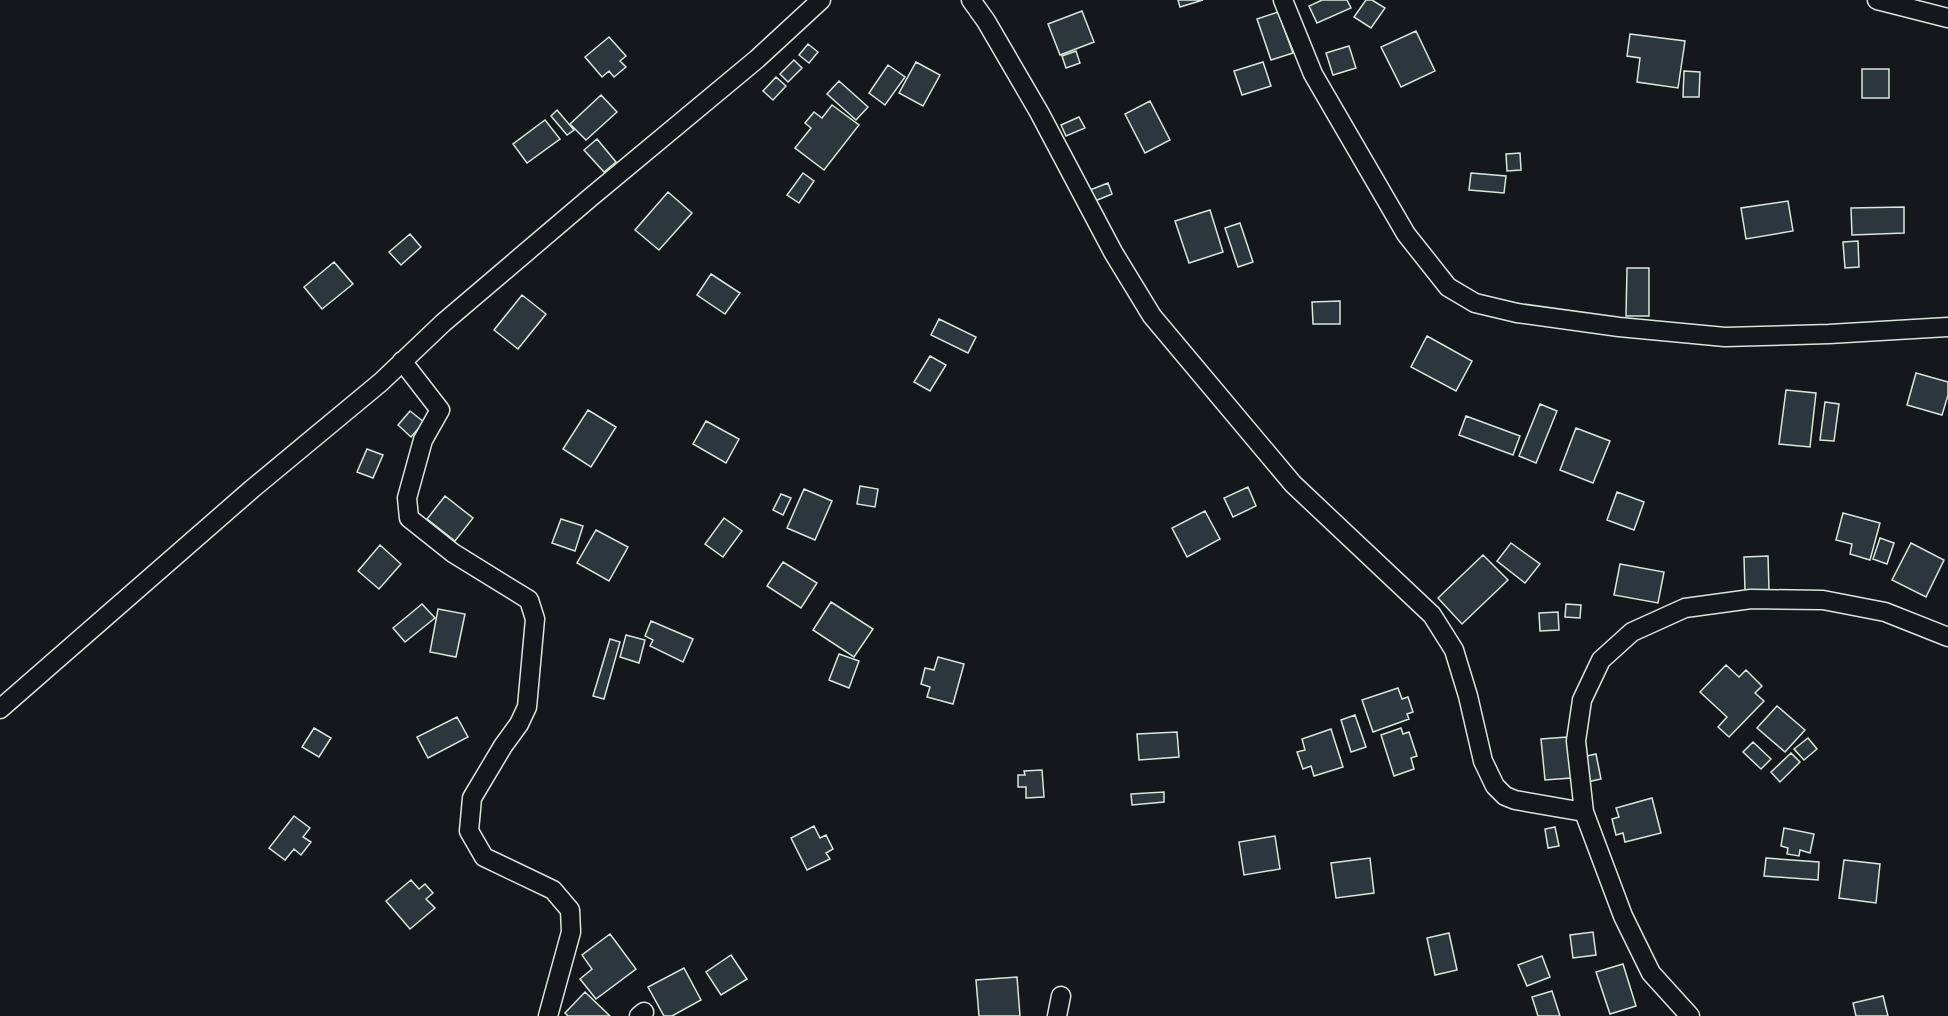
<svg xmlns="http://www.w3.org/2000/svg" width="1948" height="1016" viewBox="0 0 1948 1016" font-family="Ubuntu,sans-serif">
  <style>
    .building { fill: #2c363c; stroke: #d8e6dc; stroke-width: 1.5 }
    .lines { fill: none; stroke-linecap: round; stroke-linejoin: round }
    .minor-casing { stroke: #d8e6dc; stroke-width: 21 }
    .minor { stroke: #14181c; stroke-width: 18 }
  </style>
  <rect width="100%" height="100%" fill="#14181c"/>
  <path class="building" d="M 1178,0 L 1203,0 L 1180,7 Z
    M 1322,0 L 1347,0 L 1351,8 L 1317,23 L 1309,6 Z
    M 1366,0 L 1372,0 L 1385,8 L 1371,28 L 1354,17 Z
    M 1082,11 L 1094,42 L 1060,55 L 1048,24 Z
    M 1278,12 L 1293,53 L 1271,60 L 1257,19 Z
    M 1416,31 L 1435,71 L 1401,87 L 1381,47 Z
    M 1630,34 L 1685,41 L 1678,88 L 1637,82 L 1640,58 L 1627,56 Z
    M 609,37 L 626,56 L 620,61 L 626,67 L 614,77 L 609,71 L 602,77 L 585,57 Z
    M 808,44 L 818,52 L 809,63 L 799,55 Z
    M 1349,46 L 1356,68 L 1333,75 L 1326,53 Z
    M 1076,51 L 1080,63 L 1066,68 L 1062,56 Z
    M 794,60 L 802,68 L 788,82 L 780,74 Z
    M 916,62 L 940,75 L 923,106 L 899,93 Z
    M 1263,62 L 1271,86 L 1242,95 L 1234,71 Z
    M 888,65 L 905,77 L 885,105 L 869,93 Z
    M 1862,69 L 1889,69 L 1889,98 L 1862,98 Z
    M 1684,71 L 1700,72 L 1699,97 L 1683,97 Z
    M 776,77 L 786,86 L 773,100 L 763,91 Z
    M 839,81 L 868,107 L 856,120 L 827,94 Z
    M 601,95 L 617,112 L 586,140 L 570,124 Z
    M 1150,101 L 1170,140 L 1145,153 L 1125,114 Z
    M 832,105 L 859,125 L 824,170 L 795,148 L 811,128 L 805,123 L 814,112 L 822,118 Z
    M 557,110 L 574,130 L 567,135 L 551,116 Z
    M 1079,117 L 1085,128 L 1066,136 L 1061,125 Z
    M 545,120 L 560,139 L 527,163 L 513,144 Z
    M 597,139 L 616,162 L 604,172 L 584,150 Z
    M 1520,153 L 1521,170 L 1507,171 L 1506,154 Z
    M 803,173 L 814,181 L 799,203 L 787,195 Z
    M 1471,173 L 1506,176 L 1504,193 L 1469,190 Z
    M 1108,183 L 1112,194 L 1095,201 L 1090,190 Z
    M 668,192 L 692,213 L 659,250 L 635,230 Z
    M 1788,201 L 1793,231 L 1746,239 L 1741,208 Z
    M 1904,207 L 1904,233 L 1852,235 L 1851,208 Z
    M 1210,210 L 1223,252 L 1189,263 L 1175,221 Z
    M 1240,223 L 1253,262 L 1238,267 L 1225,228 Z
    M 410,234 L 421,247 L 401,265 L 389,252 Z
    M 1858,241 L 1859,267 L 1845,268 L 1843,242 Z
    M 334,262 L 353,284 L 322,309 L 304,287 Z
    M 1627,268 L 1649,268 L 1649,316 L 1626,316 Z
    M 711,274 L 740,293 L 725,314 L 697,295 Z
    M 522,295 L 546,314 L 518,349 L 494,330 Z
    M 1340,301 L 1340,324 L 1313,324 L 1312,302 Z
    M 939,319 L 976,337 L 968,353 L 931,335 Z
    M 1427,336 L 1472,361 L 1456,391 L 1411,367 Z
    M 930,356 L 946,365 L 930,391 L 914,382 Z
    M 1916,373 L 1948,382 L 1948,395 L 1942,415 L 1907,405 Z
    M 1786,390 L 1816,393 L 1810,447 L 1779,444 Z
    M 1825,402 L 1839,404 L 1834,441 L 1820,440 Z
    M 1540,404 L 1557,411 L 1536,463 L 1519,456 Z
    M 588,410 L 616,427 L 591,467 L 563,449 Z
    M 410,411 L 424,422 L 411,437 L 398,425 Z
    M 1466,416 L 1520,436 L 1513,455 L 1459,435 Z
    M 706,421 L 739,439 L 726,463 L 693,444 Z
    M 1576,428 L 1610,441 L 1593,483 L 1560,470 Z
    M 367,449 L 383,455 L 373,478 L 357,472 Z
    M 860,486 L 878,489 L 875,507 L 857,504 Z
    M 1248,487 L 1256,506 L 1233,517 L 1224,498 Z
    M 804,489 L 832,501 L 815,540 L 787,528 Z
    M 1617,492 L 1644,502 L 1634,530 L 1607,520 Z
    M 781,494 L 791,498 L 783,515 L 773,510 Z
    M 445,496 L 473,518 L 455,541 L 427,519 Z
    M 1205,511 L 1220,539 L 1187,557 L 1172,528 Z
    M 1843,513 L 1880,523 L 1870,560 L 1850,554 L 1852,544 L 1836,540 Z
    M 724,518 L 742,531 L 723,557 L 705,544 Z
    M 561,519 L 583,526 L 575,551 L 552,543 Z
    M 596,530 L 628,547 L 609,581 L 577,563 Z
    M 1880,538 L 1894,543 L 1887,564 L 1873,559 Z
    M 1511,543 L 1540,564 L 1525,583 L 1497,561 Z
    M 1911,543 L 1944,560 L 1926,597 L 1892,580 Z
    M 380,545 L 401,564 L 379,589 L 358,571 Z
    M 1483,555 L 1508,580 L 1462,624 L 1438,598 Z
    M 1768,556 L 1769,590 L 1745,591 L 1744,557 Z
    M 783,562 L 817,583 L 801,608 L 767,586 Z
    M 1620,564 L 1664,572 L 1658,603 L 1614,595 Z
    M 831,602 L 873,629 L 854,657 L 813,630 Z
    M 422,604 L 435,618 L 405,642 L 393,628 Z
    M 1566,604 L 1581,605 L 1580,618 L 1565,617 Z
    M 438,609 L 465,614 L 456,657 L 430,652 Z
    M 1558,612 L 1559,630 L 1540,631 L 1539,613 Z
    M 651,621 L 693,639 L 683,662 L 650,646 L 653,640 L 645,636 Z
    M 626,635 L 645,640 L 639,663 L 620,657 Z
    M 610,639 L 620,642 L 604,699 L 593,696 Z
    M 839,654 L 859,661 L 849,688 L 829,680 Z
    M 938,657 L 964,664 L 953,704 L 927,697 L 930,687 L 921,684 L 925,668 L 934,670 Z
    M 1726,665 L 1739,677 L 1746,670 L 1762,686 L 1755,693 L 1764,701 L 1729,737 L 1718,727 L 1727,717 L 1700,692 Z
    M 1398,688 L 1402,699 L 1408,697 L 1413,712 L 1407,714 L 1409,719 L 1373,732 L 1362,700 Z
    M 1777,706 L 1805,730 L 1785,752 L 1757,728 Z
    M 1355,715 L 1366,747 L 1351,752 L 1341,720 Z
    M 457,717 L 468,737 L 428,758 L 417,737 Z
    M 314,728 L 331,738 L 319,757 L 302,747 Z
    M 1401,728 L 1403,734 L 1409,732 L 1417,756 L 1411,758 L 1414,769 L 1394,776 L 1381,735 Z
    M 1331,729 L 1343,767 L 1314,776 L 1311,766 L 1303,769 L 1297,752 L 1305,750 L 1302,739 Z
    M 1177,732 L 1179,757 L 1139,760 L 1137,734 Z
    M 1567,737 L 1571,778 L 1545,780 L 1541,739 Z
    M 1808,738 L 1817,749 L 1804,760 L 1794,749 Z
    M 1753,742 L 1771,759 L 1761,769 L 1743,752 Z
    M 1791,753 L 1800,762 L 1780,782 L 1771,772 Z
    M 1596,754 L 1601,779 L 1587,782 L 1582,757 Z
    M 1042,770 L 1044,797 L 1026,798 L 1026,787 L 1018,787 L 1018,775 L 1025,775 L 1024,771 Z
    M 1164,792 L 1164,802 L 1132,805 L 1131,794 Z
    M 1652,798 L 1661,833 L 1625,842 L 1623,833 L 1616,835 L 1612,819 L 1619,817 L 1616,808 Z
    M 294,816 L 310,828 L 303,837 L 311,842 L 301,855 L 294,849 L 285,860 L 269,848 Z
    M 814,826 L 820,838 L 826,835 L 833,849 L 826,853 L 830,859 L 807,870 L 791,838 Z
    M 1555,827 L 1559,846 L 1548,848 L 1545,829 Z
    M 1784,828 L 1814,834 L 1810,853 L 1800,850 L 1799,856 L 1787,854 L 1788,848 L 1781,846 Z
    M 1275,836 L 1280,869 L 1244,875 L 1239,842 Z
    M 1370,858 L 1374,893 L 1336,898 L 1331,863 Z
    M 1766,858 L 1819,862 L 1818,880 L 1764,876 Z
    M 1844,860 L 1880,864 L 1876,903 L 1839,898 Z
    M 411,880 L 419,889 L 425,884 L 433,893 L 426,899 L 435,908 L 410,929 L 386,901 Z
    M 1593,932 L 1596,955 L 1573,958 L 1570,935 Z
    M 1449,933 L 1457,970 L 1435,975 L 1427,938 Z
    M 610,934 L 636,969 L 596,999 L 580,979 L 592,969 L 582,955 Z
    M 731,955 L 747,979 L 721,995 L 706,972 Z
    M 1542,956 L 1550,977 L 1527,986 L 1518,965 Z
    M 1623,964 L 1636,1006 L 1610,1014 L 1596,972 Z
    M 684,968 L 701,1000 L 672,1016 L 664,1016 L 648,987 Z
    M 1017,977 L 1020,1016 L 979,1016 L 976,980 Z
    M 1552,991 L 1560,1016 L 1538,1016 L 1532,997 Z
    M 585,992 L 610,1016 L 568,1016 L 565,1013 Z
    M 1883,996 L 1888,1016 L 1856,1016 L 1853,1003 Z"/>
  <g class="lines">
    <g class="minor-casing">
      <path id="minor" d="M 971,0 L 986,21 L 1039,112 L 1113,252 L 1152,316 L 1293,484 L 1432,615 L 1454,650 L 1468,696 L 1483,761 L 1495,786 L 1505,796 L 1515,800 L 1584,812
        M 1283,0 L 1313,74 L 1406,234 L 1448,287 L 1475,303 L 1517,313 L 1619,327 L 1725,337 L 1829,334 L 1948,327
        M 1877,0 L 1948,18
        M 402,361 L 440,410 L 423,440 L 407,498 L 409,518 L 453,553 L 529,600 L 535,619 L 527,707 L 519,724 L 503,746 L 472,798 L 469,831 L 484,857 L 553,890 L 570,910 L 571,932 L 548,1016
        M 0,709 L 252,489 L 381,382 L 443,323 L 591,197 L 757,59 L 821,0
        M 639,1016 L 644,1012
        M 1057,1016 L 1061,996
        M 1690,1016 L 1651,973 L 1623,916 L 1584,812 L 1576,741 L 1582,700 L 1601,660 L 1632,632 L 1685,608 L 1751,599 L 1823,600 L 1885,612 L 1948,637"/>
    </g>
    <use href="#minor" class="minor"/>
  </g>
</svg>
